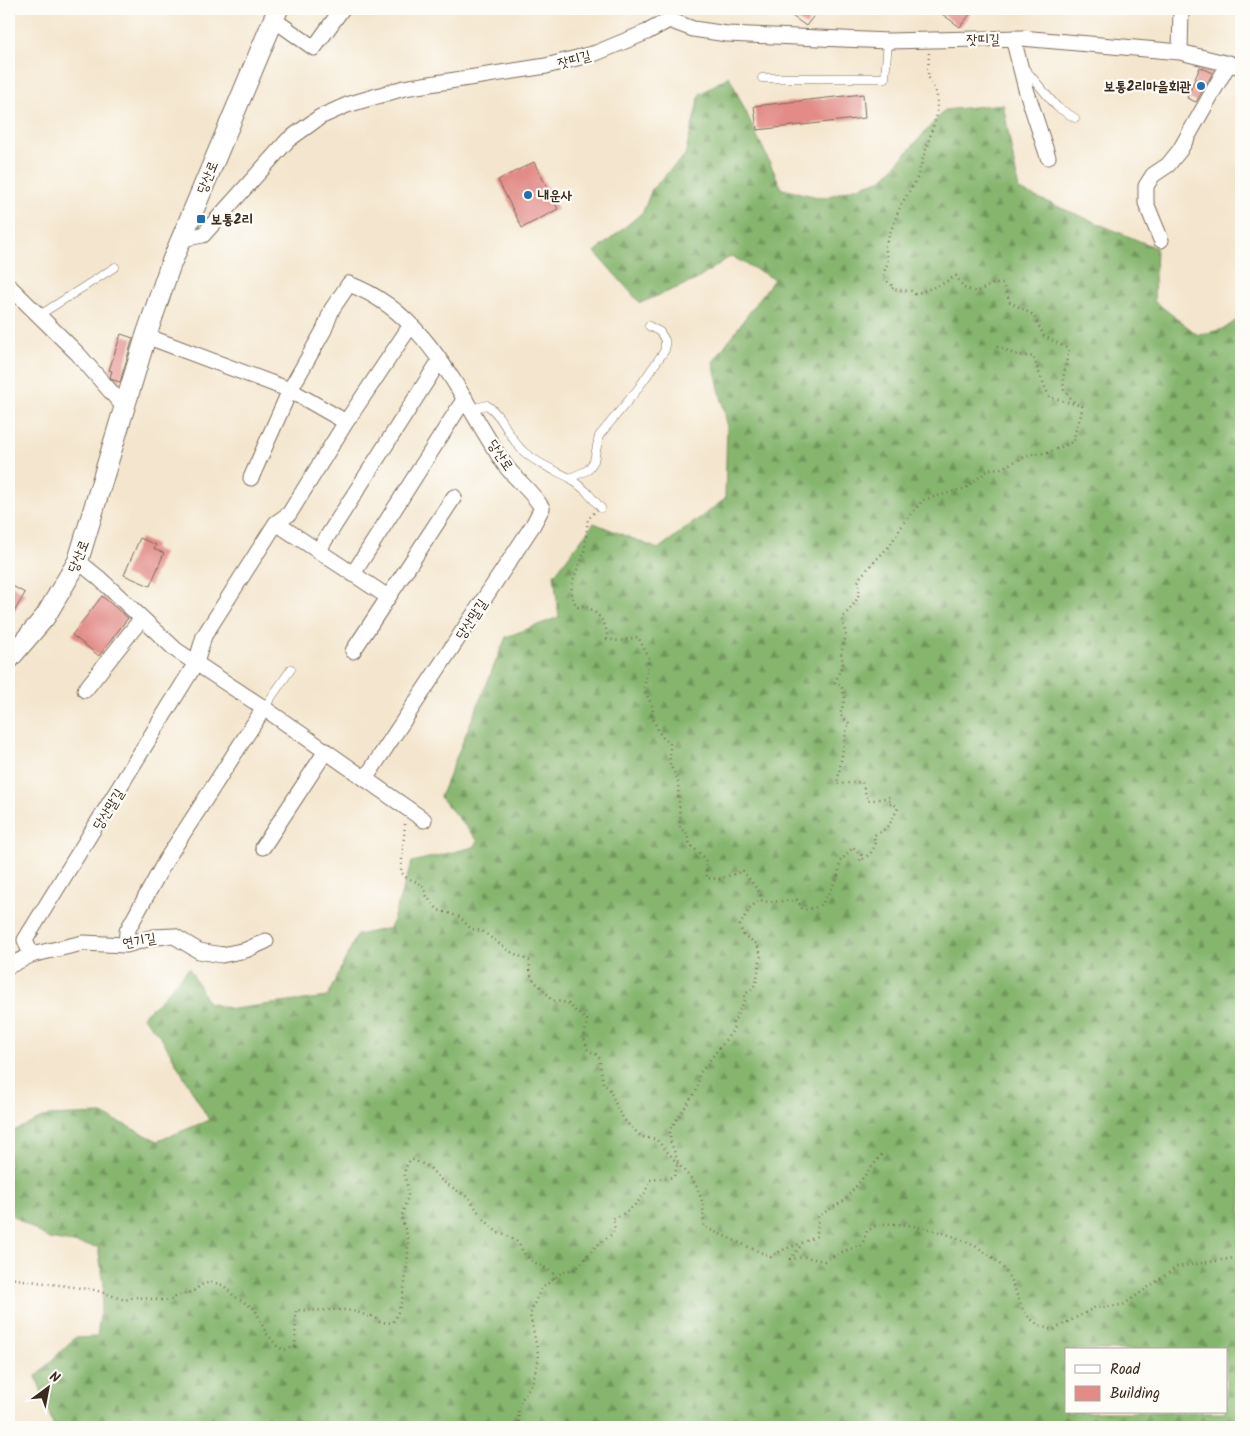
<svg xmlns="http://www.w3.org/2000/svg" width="1250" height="1436" viewBox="0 0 1250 1436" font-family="Kalam,'Poor Story',sans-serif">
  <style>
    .forest { fill: url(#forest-firs); stroke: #607046; fill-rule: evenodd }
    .building { fill: #e28b87 }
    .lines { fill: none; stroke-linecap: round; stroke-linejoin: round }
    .service-casing { stroke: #7c6c5c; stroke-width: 9 }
    .minor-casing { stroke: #7c6c5c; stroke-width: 17 }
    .tertiary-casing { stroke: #7c6c5c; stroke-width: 22 }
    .path { stroke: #7c6c5c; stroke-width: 2.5; stroke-dasharray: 1 4; stroke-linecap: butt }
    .service { stroke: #fff; stroke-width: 8 }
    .minor { stroke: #fff; stroke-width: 15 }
    .tertiary { stroke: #fff; stroke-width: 20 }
    .poi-dot { fill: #1f6fb2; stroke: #fdfcf7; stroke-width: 2 }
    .labels { text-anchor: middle; stroke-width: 4.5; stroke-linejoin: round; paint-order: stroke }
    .street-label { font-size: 14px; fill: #3b2a1e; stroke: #fdfcf7 }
    .poi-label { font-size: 14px; font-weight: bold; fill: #3b2a1e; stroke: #fdfcf7; text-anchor: start }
  </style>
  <defs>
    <pattern id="forest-firs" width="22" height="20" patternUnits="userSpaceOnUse" patternTransform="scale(1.25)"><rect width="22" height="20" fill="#86b66e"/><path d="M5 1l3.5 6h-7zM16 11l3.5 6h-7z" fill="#6f945a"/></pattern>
  </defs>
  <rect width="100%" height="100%" fill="#fdfcf7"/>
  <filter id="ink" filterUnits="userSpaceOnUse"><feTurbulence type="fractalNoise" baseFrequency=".02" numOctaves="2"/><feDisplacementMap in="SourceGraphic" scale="10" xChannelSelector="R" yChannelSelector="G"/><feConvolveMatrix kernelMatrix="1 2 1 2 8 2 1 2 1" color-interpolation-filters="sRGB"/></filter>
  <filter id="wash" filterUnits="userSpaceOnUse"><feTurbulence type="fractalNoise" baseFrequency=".0096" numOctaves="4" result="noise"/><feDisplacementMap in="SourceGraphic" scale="20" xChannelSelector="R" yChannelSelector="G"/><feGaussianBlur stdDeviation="1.12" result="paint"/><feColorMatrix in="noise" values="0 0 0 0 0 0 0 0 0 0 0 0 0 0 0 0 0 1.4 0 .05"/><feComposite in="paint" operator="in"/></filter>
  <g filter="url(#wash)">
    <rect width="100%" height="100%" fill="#f4e6ce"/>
    <path class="forest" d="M 729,76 L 782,189 L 823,198 L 883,179 L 945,110 L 1003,104 L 1019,190 L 1156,248 L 1154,301 L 1198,335 L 1224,329 L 1241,317 L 1241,1427 L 54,1427 L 36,1376 L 74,1338 L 97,1337 L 104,1285 L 98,1247 L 49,1239 L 9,1213 L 9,1133 L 47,1116 L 102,1114 L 158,1141 L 209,1120 L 161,1037 L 142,1016 L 158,1003 L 189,968 L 208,1003 L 233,1009 L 327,997 L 357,935 L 390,928 L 412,862 L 474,847 L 478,841 L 440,797 L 506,637 L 559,617 L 554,575 L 594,523 L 658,549 L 725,499 L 727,423 L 713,362 L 774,279 L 731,256 L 696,280 L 640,303 L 595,252 L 643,212 L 652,189 L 685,155 L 700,94 ZM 1066,1350 L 1226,1350 L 1226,1412 L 1066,1412 Z"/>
    <g id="blocks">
      <path class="building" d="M 782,9 L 819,9 L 806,26 Z
        M 935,9 L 974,9 L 960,27 Z
        M 1200,67 L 1213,73 L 1196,102 L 1187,98 Z
        M 863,94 L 865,118 L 757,130 L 754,106 Z
        M 534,162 L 558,209 L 522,228 L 498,180 Z
        M 121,334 L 133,338 L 120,382 L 113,380 L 110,377 L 112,371 L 109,370 Z
        M 140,538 L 156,545 L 154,549 L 164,553 L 150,586 L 124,575 Z
        M 9,584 L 25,593 L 9,621 Z
        M 102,596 L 128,618 L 99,656 L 72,635 Z"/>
    </g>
  </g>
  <g filter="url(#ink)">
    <use href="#blocks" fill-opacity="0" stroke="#7c6c5c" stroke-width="1"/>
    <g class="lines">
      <g class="service-casing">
        <path id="service" d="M 1026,70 L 1057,107 L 1075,118
          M 762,78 L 885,78 L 888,41
          M 38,316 L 115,267
          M 471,409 L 487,405 C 504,417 508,437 523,451 C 536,463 554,470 570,478 L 588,470 L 594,461 L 599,436 L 637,390 L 665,350 L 665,340 L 660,332 L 649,326
          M 570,478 L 586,491 L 601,508
          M 264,708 L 291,669"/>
      </g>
      <g class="minor-casing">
        <path id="minor" d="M 273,19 L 314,48 L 342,9
          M 1013,38 L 1026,89 L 1048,157
          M 1180,52 L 1181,9
          M 181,239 L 203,235 L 288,140 L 320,117 L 347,105 L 404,88 L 546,66 L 596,53 L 647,32 L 669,20 L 693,29 L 727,34 L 888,41 L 1021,38 L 1180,52 L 1241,67
          M 1161,240 L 1146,203 L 1146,186 L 1153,175 L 1168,165 L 1180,150 L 1229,63
          M 9,286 L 78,354 L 125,408
          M 146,336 L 290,390 L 346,422
          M 251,478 L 290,390 L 324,330 L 332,309 L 349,284 C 430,314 460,399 505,465 C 516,480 532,491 542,508 L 533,525 L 365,779
          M 276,523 L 388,597
          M 318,551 L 440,360
          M 78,561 L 99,578 L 176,650 L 264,708 L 424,820
          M 353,574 L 465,398
          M 353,651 L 454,497
          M 85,690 L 142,618
          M 263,847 L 326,751
          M 126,945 L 127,931 L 166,860 L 264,708
          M 31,955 L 25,940 L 196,663 L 204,636 L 276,523 L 289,514 L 346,422 L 411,325
          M 9,966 L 31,955 L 83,943 L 126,945 L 154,937 L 174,936 L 199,951 L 222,955 L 246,950 L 266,941"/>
      </g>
      <g class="tertiary-casing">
        <path id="tertiary" d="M 9,659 L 45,617 L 78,561 L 146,336 L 170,266 L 278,9"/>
      </g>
      <path class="path" d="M 929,53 L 928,76 L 937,94 L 937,114 L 917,178 L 900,207 L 885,246 L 888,262 L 882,277 L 894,287 L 892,289 L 911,291 L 915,294 L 940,285 L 956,276 L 964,288 L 976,292 L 993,284 L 1003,284 L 1010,302 L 1033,315 L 1044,336 L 1069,349 L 1063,379 L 1064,390 L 1074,402
        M 594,513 L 588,519 C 586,530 587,544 583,555 C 578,572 563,590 578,607 L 585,605 C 598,614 608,623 607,639 L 619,641 L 638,637 L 649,658 L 644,689 L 653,707 L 652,717 L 661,736 L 670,743 L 670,765 L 678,780 L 680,829 L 686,832 L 690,845 L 705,858 L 707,878 L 719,879 L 743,871 L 760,893 L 762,900
        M 405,824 L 401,872 L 406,877 L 423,885 L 427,897 L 438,910 L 460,917 L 471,929 L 482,931 L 509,951 L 530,961 C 528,986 542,982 551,1000 L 568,1003 L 576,1012 L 587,1020 L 584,1038 L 588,1050 L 599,1056 L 603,1083 L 610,1090 L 619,1112 L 626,1122 L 642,1137 L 656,1139 L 695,1183 L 703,1203 L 704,1227 L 771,1257 C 786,1246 799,1246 817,1236 L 818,1216 L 844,1201 L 883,1153
        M 800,1247 L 790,1259 L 805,1257 L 824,1261 L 844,1251 L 862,1245 L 867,1231 C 872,1228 878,1224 884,1224 C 920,1222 981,1240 1003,1268 C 1024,1295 1013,1319 1053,1330 L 1094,1308 L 1123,1305 L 1177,1267 L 1241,1257
        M 9,1278 L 95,1290 L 125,1300 L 135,1297 L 168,1301 L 177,1296 L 192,1292 L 201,1285 L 211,1282 L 223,1285 L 234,1296 L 255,1309 L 266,1333 L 277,1346 L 284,1350 L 295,1347 L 296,1310 C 321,1313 348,1304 371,1318 L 372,1316 L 380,1322 L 392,1323 C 404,1311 409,1257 408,1239 C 407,1232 402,1224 402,1217 C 402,1211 407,1202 408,1195 C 409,1178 398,1176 411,1159 L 429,1167 L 442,1181 L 469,1198 L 481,1216 L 498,1233 L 504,1234 L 519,1243 C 524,1261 539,1263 553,1273 L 554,1279
        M 519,1427 L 518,1406 L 533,1381 L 539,1358 L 530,1315 L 534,1304 L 541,1289 L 561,1273 L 577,1268 L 595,1247 L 612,1234 L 615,1229 L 613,1218 C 631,1213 645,1197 650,1180 L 674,1177 L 678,1162 L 670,1140 L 670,1129 L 698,1088 L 699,1074 L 731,1033 L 734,1027 L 733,1023 L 745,1000 L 744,995 L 752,989 L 756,983 L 761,955 L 757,944 L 743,935 L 740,925 L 749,909 L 759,900 L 769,902 L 797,900 L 803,910 L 814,908 L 822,904 L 838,877 L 840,862 L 853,847 L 861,855 L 860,861 L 870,854 L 875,846 L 874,835 C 887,831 892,821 898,808 L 894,804 L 889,804 L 890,797 L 868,801 L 862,782 L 837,784 L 847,727 L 850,724 L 840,715 L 845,698 L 841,685 L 835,683 L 843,663 L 841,653 L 846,636 L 842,618 C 852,606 863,597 858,582 L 861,576 L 890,545 L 903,524 L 923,500 L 966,488 L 990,469 L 1001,468 L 1031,454 L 1048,453 L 1074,441 C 1074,428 1082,419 1082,406 L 1049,397 C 1045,386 1035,365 1034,357 L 1014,354 L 998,346 L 1000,345"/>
      <use href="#service" class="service"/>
      <use href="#minor" class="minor"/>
      <use href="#tertiary" class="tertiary"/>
    </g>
  </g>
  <g class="poi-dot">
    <circle cx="1201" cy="86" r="5"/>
    <circle cx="528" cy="195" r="5"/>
    <rect x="196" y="214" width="10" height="10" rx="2.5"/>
  </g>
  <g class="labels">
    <g class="street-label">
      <text transform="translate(983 39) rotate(-1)" y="5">잣띠길</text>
      <text transform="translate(574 59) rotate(-15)" y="5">잣띠길</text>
      <text transform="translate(207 177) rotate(-68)" y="5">당산로</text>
      <text transform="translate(501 455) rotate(56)" y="5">당산로</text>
      <text transform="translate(78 556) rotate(-68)" y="5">당산로</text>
      <text transform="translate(471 619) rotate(-57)" y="5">당산말길</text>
      <text transform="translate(108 809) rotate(-58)" y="5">당산말길</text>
      <text transform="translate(139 940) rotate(-10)" y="5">연기길</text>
    </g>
    <g class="poi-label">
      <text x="1191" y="91" text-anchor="end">보통2리마을회관</text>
      <text x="538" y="200">내운사</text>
      <text x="211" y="224">보통2리</text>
    </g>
  </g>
  <rect width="1250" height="1436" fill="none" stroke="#fdfcf7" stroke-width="30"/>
  <rect x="1065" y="1348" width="162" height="65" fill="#fdfcf7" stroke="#afa8a0"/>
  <rect x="1075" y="1365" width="25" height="8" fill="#ffffff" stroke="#afa8a0"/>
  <text x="1110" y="1374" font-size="15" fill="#3b2a1e">Road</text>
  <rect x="1075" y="1386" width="25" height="15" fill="#e28b87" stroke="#afa8a0"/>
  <text x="1110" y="1398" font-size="15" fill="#3b2a1e">Building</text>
  <g transform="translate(48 1388) rotate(32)" stroke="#fdfcf7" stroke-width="4" paint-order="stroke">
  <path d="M0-4L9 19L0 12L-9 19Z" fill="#3b2a1e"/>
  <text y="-8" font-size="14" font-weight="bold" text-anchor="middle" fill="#3b2a1e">N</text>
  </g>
</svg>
